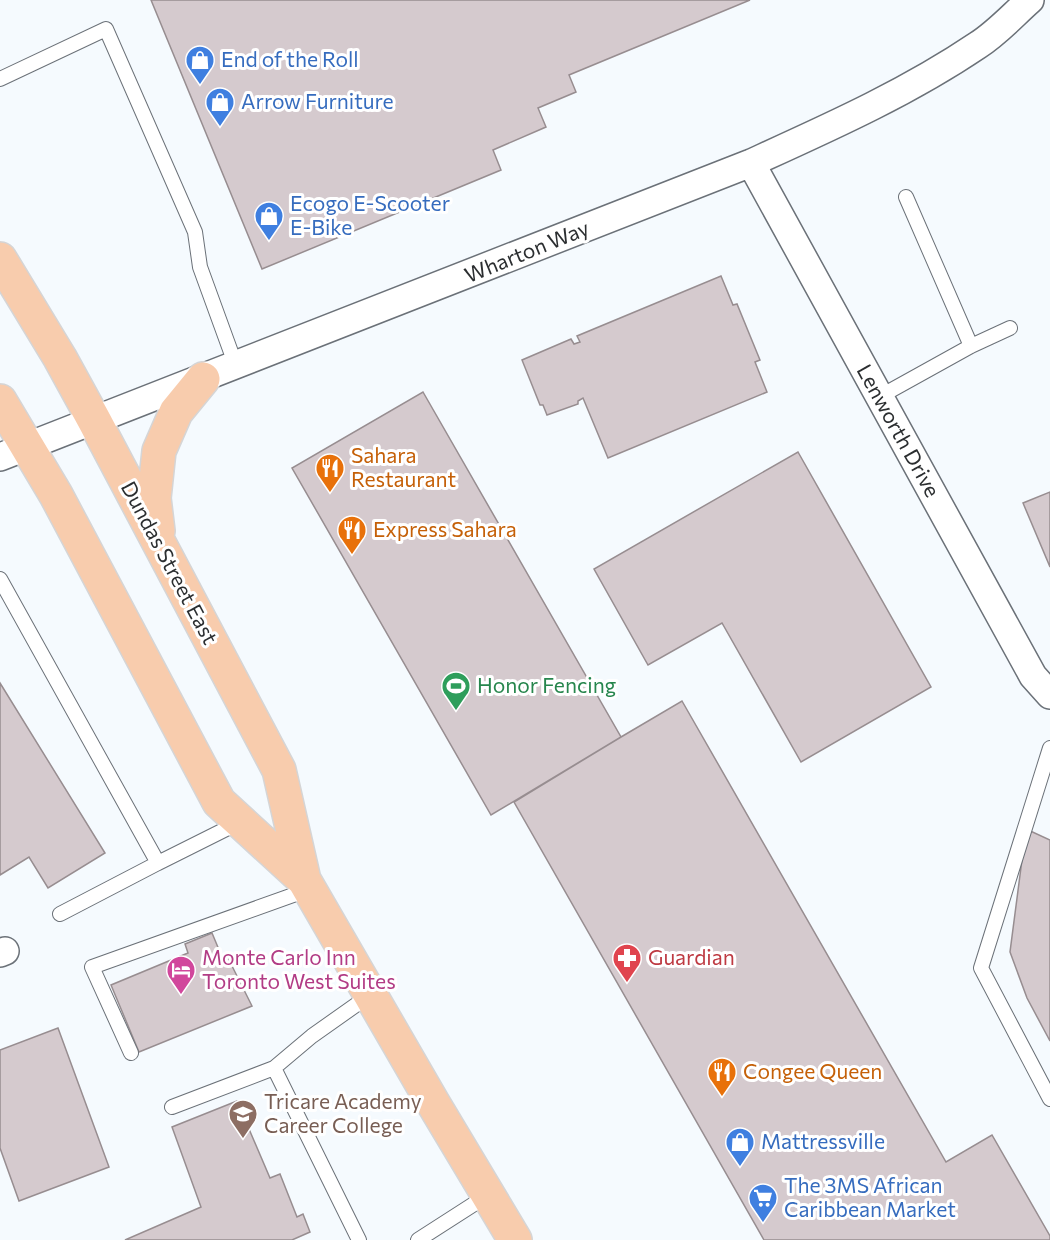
<svg xmlns="http://www.w3.org/2000/svg" width="1050" height="1240" viewBox="0 0 1050 1240" font-family="Commissioner,sans-serif">
  <style>
    .building { fill: #d5cace; stroke: #978d90; stroke-width: 1.5 }
    .lines { fill: none; stroke-linecap: round; stroke-linejoin: round }
    .lane-casing { stroke: #6b7178; stroke-width: 16 }
    .street-casing { stroke: #6b7178; stroke-width: 30 }
    .primary-casing { stroke: #d5d5d6; stroke-width: 36 }
    .lane { stroke: #fff; stroke-width: 14 }
    .street { stroke: #fff; stroke-width: 27 }
    .primary { stroke: #f8ccad; stroke-width: 33 }
    .labels { text-anchor: middle; stroke-width: 6; stroke-linejoin: round; paint-order: stroke }
    .shop-label { font-size: 21px; fill: #366cbe; stroke: #fff; text-anchor: start }
    .street-label { font-size: 21px; fill: #2b2e30; stroke: #fff }
    .food-label { font-size: 21px; fill: #c56008; stroke: #fff; text-anchor: start }
    .leisure-label { font-size: 21px; fill: #27864d; stroke: #fff; text-anchor: start }
    .hotel-label { font-size: 21px; fill: #b23c85; stroke: #fff; text-anchor: start }
    .health-label { font-size: 21px; fill: #be3a42; stroke: #fff; text-anchor: start }
    .education-label { font-size: 21px; fill: #785e54; stroke: #fff; text-anchor: start }
  </style>
  <rect width="100%" height="100%" fill="#f5fafe"/>
  <path class="building" d="M 151,0 L 750,0 L 569,75 L 576,92 L 538,108 L 546,127 L 493,150 L 501,170 L 262,269 Z
    M 721,276 L 733,305 L 737,304 L 760,360 L 755,362 L 767,392 L 608,458 L 583,398 L 578,401 L 578,404 L 547,415 L 543,405 L 540,405 L 522,360 L 571,339 L 574,344 L 580,342 L 577,336 Z
    M 423,392 L 621,737 L 491,815 L 292,468 Z
    M 798,452 L 931,687 L 801,762 L 722,623 L 648,665 L 594,569 Z
    M 1050,492 L 1050,567 L 1023,503 Z
    M 0,683 L 105,853 L 48,888 L 29,857 L 0,875 Z
    M 682,701 L 946,1162 L 992,1135 L 1050,1236 L 1050,1240 L 764,1240 L 514,802 L 621,737 Z
    M 1026,829 L 1050,840 L 1050,1041 L 1027,998 L 1010,952 Z
    M 212,933 L 222,957 L 227,956 L 252,1006 L 139,1052 L 111,985 L 188,953 L 185,944 Z
    M 58,1028 L 109,1167 L 19,1201 L 0,1148 L 0,1050 Z
    M 237,1101 L 270,1178 L 280,1174 L 297,1217 L 303,1214 L 310,1232 L 292,1240 L 125,1240 L 201,1207 L 172,1127 Z"/>
  <g class="lines">
    <g class="lane-casing">
      <path id="lane" d="M 0,79 L 106,29 L 195,232 L 200,267 L 236,366
        M 906,197 L 971,346
        M 879,397 L 971,346 L 1010,328
        M 0,579 L 158,863 L 240,822
        M 1050,748 L 981,968 L 1050,1099
        M 60,914 L 158,863
        M 131,1053 L 92,967 L 310,889
        M 172,1107 L 274,1068
        M 359,1240 L 274,1068 L 312,1036 L 370,995
        M 418,1240 L 488,1195"/>
    </g>
    <g class="street-casing">
      <path id="street" d="M 751,163 L 1033,676 L 1050,695
        M 0,457 L 751,163 C 828,128 907,93 978,45 C 997,33 1013,15 1030,0
        M 0,953 L 5,951"/>
    </g>
    <g class="primary-casing">
      <path id="primary" d="M 0,259 L 60,358 L 94,420 L 279,770 L 304,880
        M 0,401 L 56,495 L 219,802 L 304,880 L 433,1103 L 515,1240
        M 158,531 L 154,498 L 159,451 L 176,412 L 203,379"/>
    </g>
    <use href="#lane" class="lane"/>
    <use href="#street" class="street"/>
    <use href="#primary" class="primary"/>
  </g>
  <defs>
    <g id="shop-pin" transform="scale(1.5)"><path d="M0 17L-7.5 6A9.5 9.5 0 1 1 7.5 6Z" fill="#3f7fe0" stroke="#fff"/><path d="M-5-2.5h2.3a2.7 3.5 0 0 1 5.4 0H5L5.5 6h-11ZM-1.5-2.5h3a1.5 2.3 0 0 0-3 0Z" fill="#fff"/></g>
    <g id="restaurant-pin" transform="scale(1.5)"><path d="M0 17L-7.5 6A9.5 9.5 0 1 1 7.5 6Z" fill="#e8710a" stroke="#fff"/><path d="M-5-6h1v4h1v-4h1v4h1v-4h1v5L-1.5 .5V6h-2V.5L-5-1ZM5-6V6H3V1.5H1.5Q1.5-4 5-6Z" fill="#fff"/></g>
    <g id="stadium-pin" transform="scale(1.5)"><path d="M0 17L-7.5 6A9.5 9.5 0 1 1 7.5 6Z" fill="#2e9e5b" stroke="#fff"/><path d="M0-5a6.5 5 0 1 0 0 10a6.5 5 0 1 0 0-10ZM-3.5-1.8h7v3.6h-7Z" fill="#fff"/></g>
    <g id="pharmacy-pin" transform="scale(1.5)"><path d="M0 17L-7.5 6A9.5 9.5 0 1 1 7.5 6Z" fill="#e0444e" stroke="#fff"/><path d="M-2-6h4v4h4v4h-4v4h-4v-4h-4v-4h4Z" fill="#fff"/></g>
    <g id="hotel-pin" transform="scale(1.5)"><path d="M0 17L-7.5 6A9.5 9.5 0 1 1 7.5 6Z" fill="#d1479c" stroke="#fff"/><path d="M-6-4.5h1.5V1H6V5H4.5V3h-9V5H-6ZM-4 0a1.8 1.8 0 1 1 3.6 0ZM.5 0V-2.5h3Q6-2.5 6 0Z" fill="#fff"/></g>
    <g id="university-pin" transform="scale(1.5)"><path d="M0 17L-7.5 6A9.5 9.5 0 1 1 7.5 6Z" fill="#8d6e63" stroke="#fff"/><path d="M0-5L7-2L0 1L-7-2ZM-4 1L0 2.5L4 1V4Q0 6-4 4Z" fill="#fff"/></g>
    <g id="supermarket-pin" transform="scale(1.5)"><path d="M0 17L-7.5 6A9.5 9.5 0 1 1 7.5 6Z" fill="#3f7fe0" stroke="#fff"/><path d="M-6-5.5h2.5l.6 2H6L4.5 2H-2.5L-4.4-4H-6ZM-1.5 3.2a1.3 1.3 0 1 0 .1 0ZM3 3.2a1.3 1.3 0 1 0 .1 0Z" fill="#fff"/></g>
  </defs>
  <g fill-rule="evenodd">
    <use href="#shop-pin" x="200" y="60"/>
    <use href="#shop-pin" x="220" y="102"/>
    <use href="#shop-pin" x="269" y="216"/>
    <use href="#restaurant-pin" x="330" y="468"/>
    <use href="#restaurant-pin" x="352" y="530"/>
    <use href="#stadium-pin" x="456" y="686"/>
    <use href="#pharmacy-pin" x="627" y="958"/>
    <use href="#hotel-pin" x="181" y="970"/>
    <use href="#restaurant-pin" x="722" y="1072"/>
    <use href="#university-pin" x="243" y="1114"/>
    <use href="#shop-pin" x="740" y="1142"/>
    <use href="#supermarket-pin" x="763" y="1198"/>
  </g>
  <g class="labels">
    <g class="shop-label">
      <text x="221" y="67">End of the Roll</text>
      <text x="241" y="109">Arrow Furniture</text>
      <text x="290" y="211">Ecogo E-Scooter<tspan x="290" dy="24">E-Bike</tspan></text>
      <text x="761" y="1149">Mattressville</text>
      <text x="784" y="1193">The 3MS African<tspan x="784" dy="24">Caribbean Market</tspan></text>
    </g>
    <g class="street-label">
      <text transform="translate(527 252) rotate(-22)" y="7">Wharton Way</text>
      <text transform="translate(898 431) rotate(61)" y="7">Lenworth Drive</text>
      <text transform="translate(169 563) rotate(62)" y="7">Dundas Street East</text>
    </g>
    <g class="food-label">
      <text x="351" y="463">Sahara<tspan x="351" dy="24">Restaurant</tspan></text>
      <text x="373" y="537">Express Sahara</text>
      <text x="743" y="1079">Congee Queen</text>
    </g>
    <g class="leisure-label">
      <text x="477" y="693">Honor Fencing</text>
    </g>
    <g class="hotel-label">
      <text x="202" y="965">Monte Carlo Inn<tspan x="202" dy="24">Toronto West Suites</tspan></text>
    </g>
    <g class="health-label">
      <text x="648" y="965">Guardian</text>
    </g>
    <g class="education-label">
      <text x="264" y="1109">Tricare Academy<tspan x="264" dy="24">Career College</tspan></text>
    </g>
  </g>
</svg>
